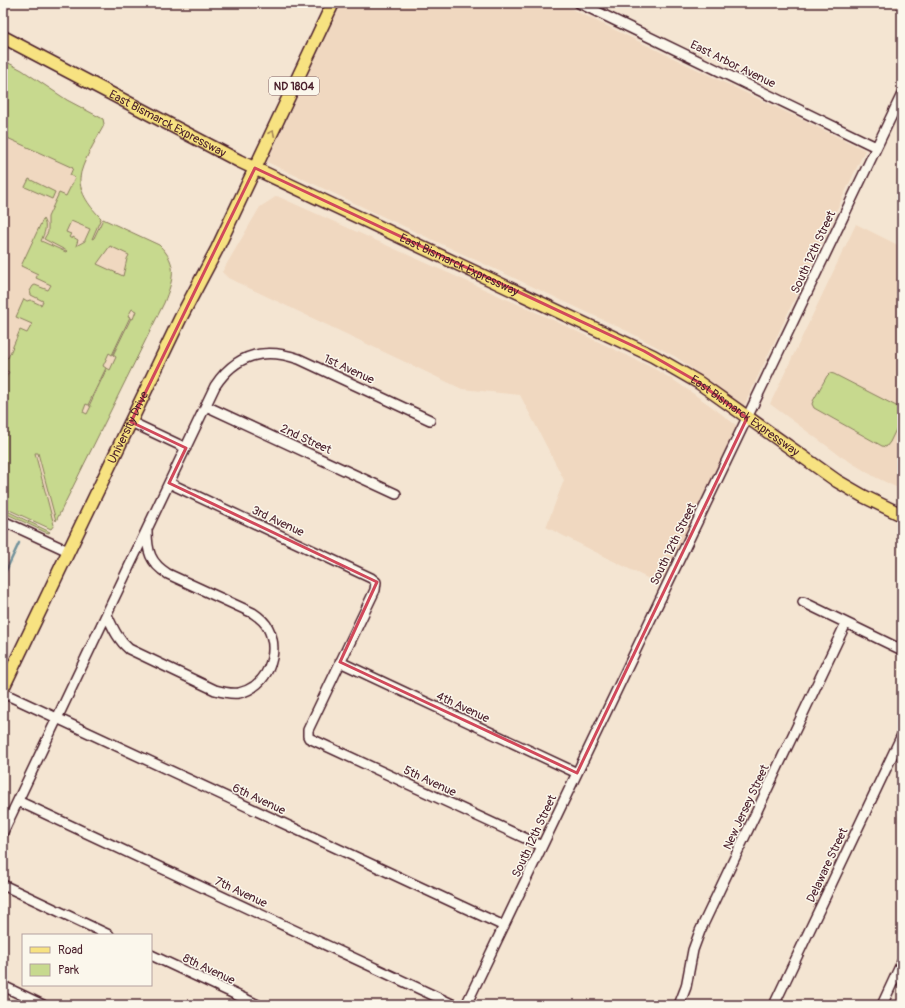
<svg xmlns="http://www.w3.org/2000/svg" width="905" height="1008" viewBox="0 0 905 1008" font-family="Pangolin,sans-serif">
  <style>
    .built { fill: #f0d8c0 }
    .green { fill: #c7d98e; stroke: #887c5c; fill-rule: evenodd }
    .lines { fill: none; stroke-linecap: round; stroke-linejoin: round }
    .stream { stroke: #72929b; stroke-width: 2.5 }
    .minor-casing { stroke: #4a1f2b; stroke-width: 12 }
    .major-casing { stroke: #4a1f2b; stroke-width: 15 }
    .minor { stroke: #fbf7ec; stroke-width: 9 }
    .major { stroke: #f7e281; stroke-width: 12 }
    .oneway { stroke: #a08056 }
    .marked { fill: none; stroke: #d1495b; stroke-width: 3; stroke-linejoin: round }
    .labels { text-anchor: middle; stroke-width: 3; stroke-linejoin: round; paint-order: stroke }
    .shield { fill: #fbf7ec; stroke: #7f6065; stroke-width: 1 }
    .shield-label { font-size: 11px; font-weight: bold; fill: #4a1f2b }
    .street-label { font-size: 12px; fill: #4a1f2b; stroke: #fbf7ec }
  </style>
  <rect width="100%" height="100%" fill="#f4e5d2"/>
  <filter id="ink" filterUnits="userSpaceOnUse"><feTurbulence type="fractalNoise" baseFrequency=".025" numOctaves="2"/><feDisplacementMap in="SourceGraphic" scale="8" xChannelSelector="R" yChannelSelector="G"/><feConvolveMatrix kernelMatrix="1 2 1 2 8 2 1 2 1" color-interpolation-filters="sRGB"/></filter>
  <g filter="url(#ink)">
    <path class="built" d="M 341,3 L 559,3 L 865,150 L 744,406 L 676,357 L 629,332 L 267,162 Z
      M 3,60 L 22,70 L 67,100 L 103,119 L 104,124 L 103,127 L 82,169 L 80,179 L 81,186 L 85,197 L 89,206 L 101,218 L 159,245 L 165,250 L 169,257 L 172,265 L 173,273 L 172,281 L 170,288 L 164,303 L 51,529 L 3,507 Z
      M 277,196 L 553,320 L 653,368 L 675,381 L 711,406 L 737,426 L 661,585 L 546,527 L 564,480 L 520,395 L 462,389 L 228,278 L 222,272 L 260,207 Z
      M 856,224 L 902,247 L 902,490 L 875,477 L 842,457 L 770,404 Z"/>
    <path class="green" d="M 3,60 L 22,70 L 67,100 L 103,119 L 104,124 L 103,127 C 96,140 81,164 80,178 C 79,193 91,208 101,218 L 92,239 L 94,238 L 103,219 L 159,245 C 179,264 173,280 164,303 L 56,521 L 38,453 L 35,453 L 54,525 L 51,529 L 3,507 L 4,502 L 3,502 L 3,381 L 4,381 L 9,372 L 3,369 L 3,356 L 8,358 L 20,330 L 27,333 L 32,324 L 16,317 L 24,299 L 27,301 L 30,300 L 41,305 L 43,301 L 31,295 L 30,291 L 33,286 L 35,285 L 48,290 L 51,285 L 36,278 L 38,274 L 21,266 L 43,219 C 48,226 44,234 41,241 L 66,252 L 67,251 L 44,239 L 48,232 L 48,217 L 59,193 L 66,196 L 75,178 L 70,175 L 73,168 L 3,136 ZM 71,221 L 90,229 L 85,240 L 85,241 L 76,246 L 78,240 L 73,237 L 72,239 L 69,237 L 71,234 L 66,232 ZM 110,246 L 129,255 L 127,259 L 123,276 L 97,264 ZM 132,309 L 136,311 L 133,319 L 131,318 L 113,355 L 116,357 L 110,370 L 107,368 L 89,406 L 91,406 L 87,414 L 83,412 L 86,404 L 88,405 L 106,368 L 103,366 L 109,353 L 112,355 L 130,317 L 128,316 Z
      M 29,179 L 55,192 L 52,199 L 25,187 Z
      M 830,373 L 834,374 L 902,409 L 902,417 L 890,442 L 886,447 L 882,446 L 814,408 L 812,404 L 813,401 L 827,376 Z
      M 3,509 L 50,532 L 49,533 L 45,532 L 3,512 Z"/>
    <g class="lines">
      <path class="stream" d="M 3,577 L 19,543"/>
      <g class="minor-casing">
        <path id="minor" d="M 579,3 L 876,147
          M 206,406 L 396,494
          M 131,422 L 186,448
          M 169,483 L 371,578 L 376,582 L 375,590 L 308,730 L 308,736 L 309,738 L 542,846
          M 3,521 L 68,551
          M 803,602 L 902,650
          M 107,615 C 113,628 118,640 129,649 L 215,690 C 222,692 231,694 239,693 C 267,687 281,653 268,628 C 265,622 259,617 253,613 L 168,574 C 150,563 147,551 147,531
          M 340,662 L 577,773
          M 3,693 L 504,926
          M 18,801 L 454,1005
          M 3,832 L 215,386 C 236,354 264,347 299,359 L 430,420
          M 3,885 L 109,935
          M 151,955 L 258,1005
          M 3,986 L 43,1005
          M 466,1005 L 902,94
          M 679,1005 L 686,987 L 693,950 L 700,931 L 846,623
          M 774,1005 L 902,735
          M 882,1005 L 902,962"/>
      </g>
      <g class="major-casing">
        <g id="major">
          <path id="s1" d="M 3,37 L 239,161 L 653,356 L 698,382 L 837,481 L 863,496 L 902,515"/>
          <path id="s2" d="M 3,688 L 180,319 L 217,249 L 333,3"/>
        </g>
      </g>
      <use href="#minor" class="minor"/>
      <use href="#major" class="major"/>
    </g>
    <defs><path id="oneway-chevron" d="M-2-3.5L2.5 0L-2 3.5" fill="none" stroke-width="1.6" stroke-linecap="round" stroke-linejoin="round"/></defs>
    <use class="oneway" href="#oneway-chevron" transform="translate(272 133) rotate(-65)"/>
  </g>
  <path class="marked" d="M 255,168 L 644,351 L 698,382 L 747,418 L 577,773 L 340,662 L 377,582 L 169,483 L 186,448 L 131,422 Z"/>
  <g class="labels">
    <rect class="shield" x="269" y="77" width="50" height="18" rx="3"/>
    <g class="shield-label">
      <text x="294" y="90">ND 1804</text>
    </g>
    <g class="street-label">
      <text transform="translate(733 64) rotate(26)" y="4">East Arbor Avenue</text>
      <text dy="4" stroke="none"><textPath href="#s1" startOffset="186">East Bismarck Expressway</textPath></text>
      <text transform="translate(813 252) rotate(-65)" y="4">South 12th Street</text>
      <text dy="4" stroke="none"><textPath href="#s1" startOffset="510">East Bismarck Expressway</textPath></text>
      <text transform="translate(349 369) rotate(25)" y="4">1st Avenue</text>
      <text dy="4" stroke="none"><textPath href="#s1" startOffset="834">East Bismarck Expressway</textPath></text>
      <text dy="4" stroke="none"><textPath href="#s2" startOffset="289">University Drive</textPath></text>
      <text transform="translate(306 439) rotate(25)" y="4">2nd Street</text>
      <text transform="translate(278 521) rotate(25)" y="4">3rd Avenue</text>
      <text transform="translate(673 544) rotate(-64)" y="4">South 12th Street</text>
      <text transform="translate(463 707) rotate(25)" y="4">4th Avenue</text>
      <text transform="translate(430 781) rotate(25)" y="4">5th Avenue</text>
      <text transform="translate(259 799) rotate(25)" y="4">6th Avenue</text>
      <text transform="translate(746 807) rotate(-65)" y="4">New Jersey Street</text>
      <text transform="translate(534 836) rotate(-65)" y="4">South 12th Street</text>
      <text transform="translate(827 865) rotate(-65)" y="4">Delaware Street</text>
      <text transform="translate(241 892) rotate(25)" y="4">7th Avenue</text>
      <text transform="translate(209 969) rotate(25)" y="4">8th Avenue</text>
    </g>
  </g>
  <rect width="905" height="1008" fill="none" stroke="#fbf7ec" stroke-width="16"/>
  <rect x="8" y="8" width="889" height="992" fill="none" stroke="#4a1f2b" stroke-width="1.5" filter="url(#ink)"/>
  <rect x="22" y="934" width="130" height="52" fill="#fbf7ec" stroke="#b4a19f"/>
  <rect x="30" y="947" width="20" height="6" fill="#f7e281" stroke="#b4a19f"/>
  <text x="58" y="954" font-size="12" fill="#4a1f2b">Road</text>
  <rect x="30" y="964" width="20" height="12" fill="#c7d98e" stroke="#b4a19f"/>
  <text x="58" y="974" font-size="12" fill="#4a1f2b">Park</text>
</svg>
